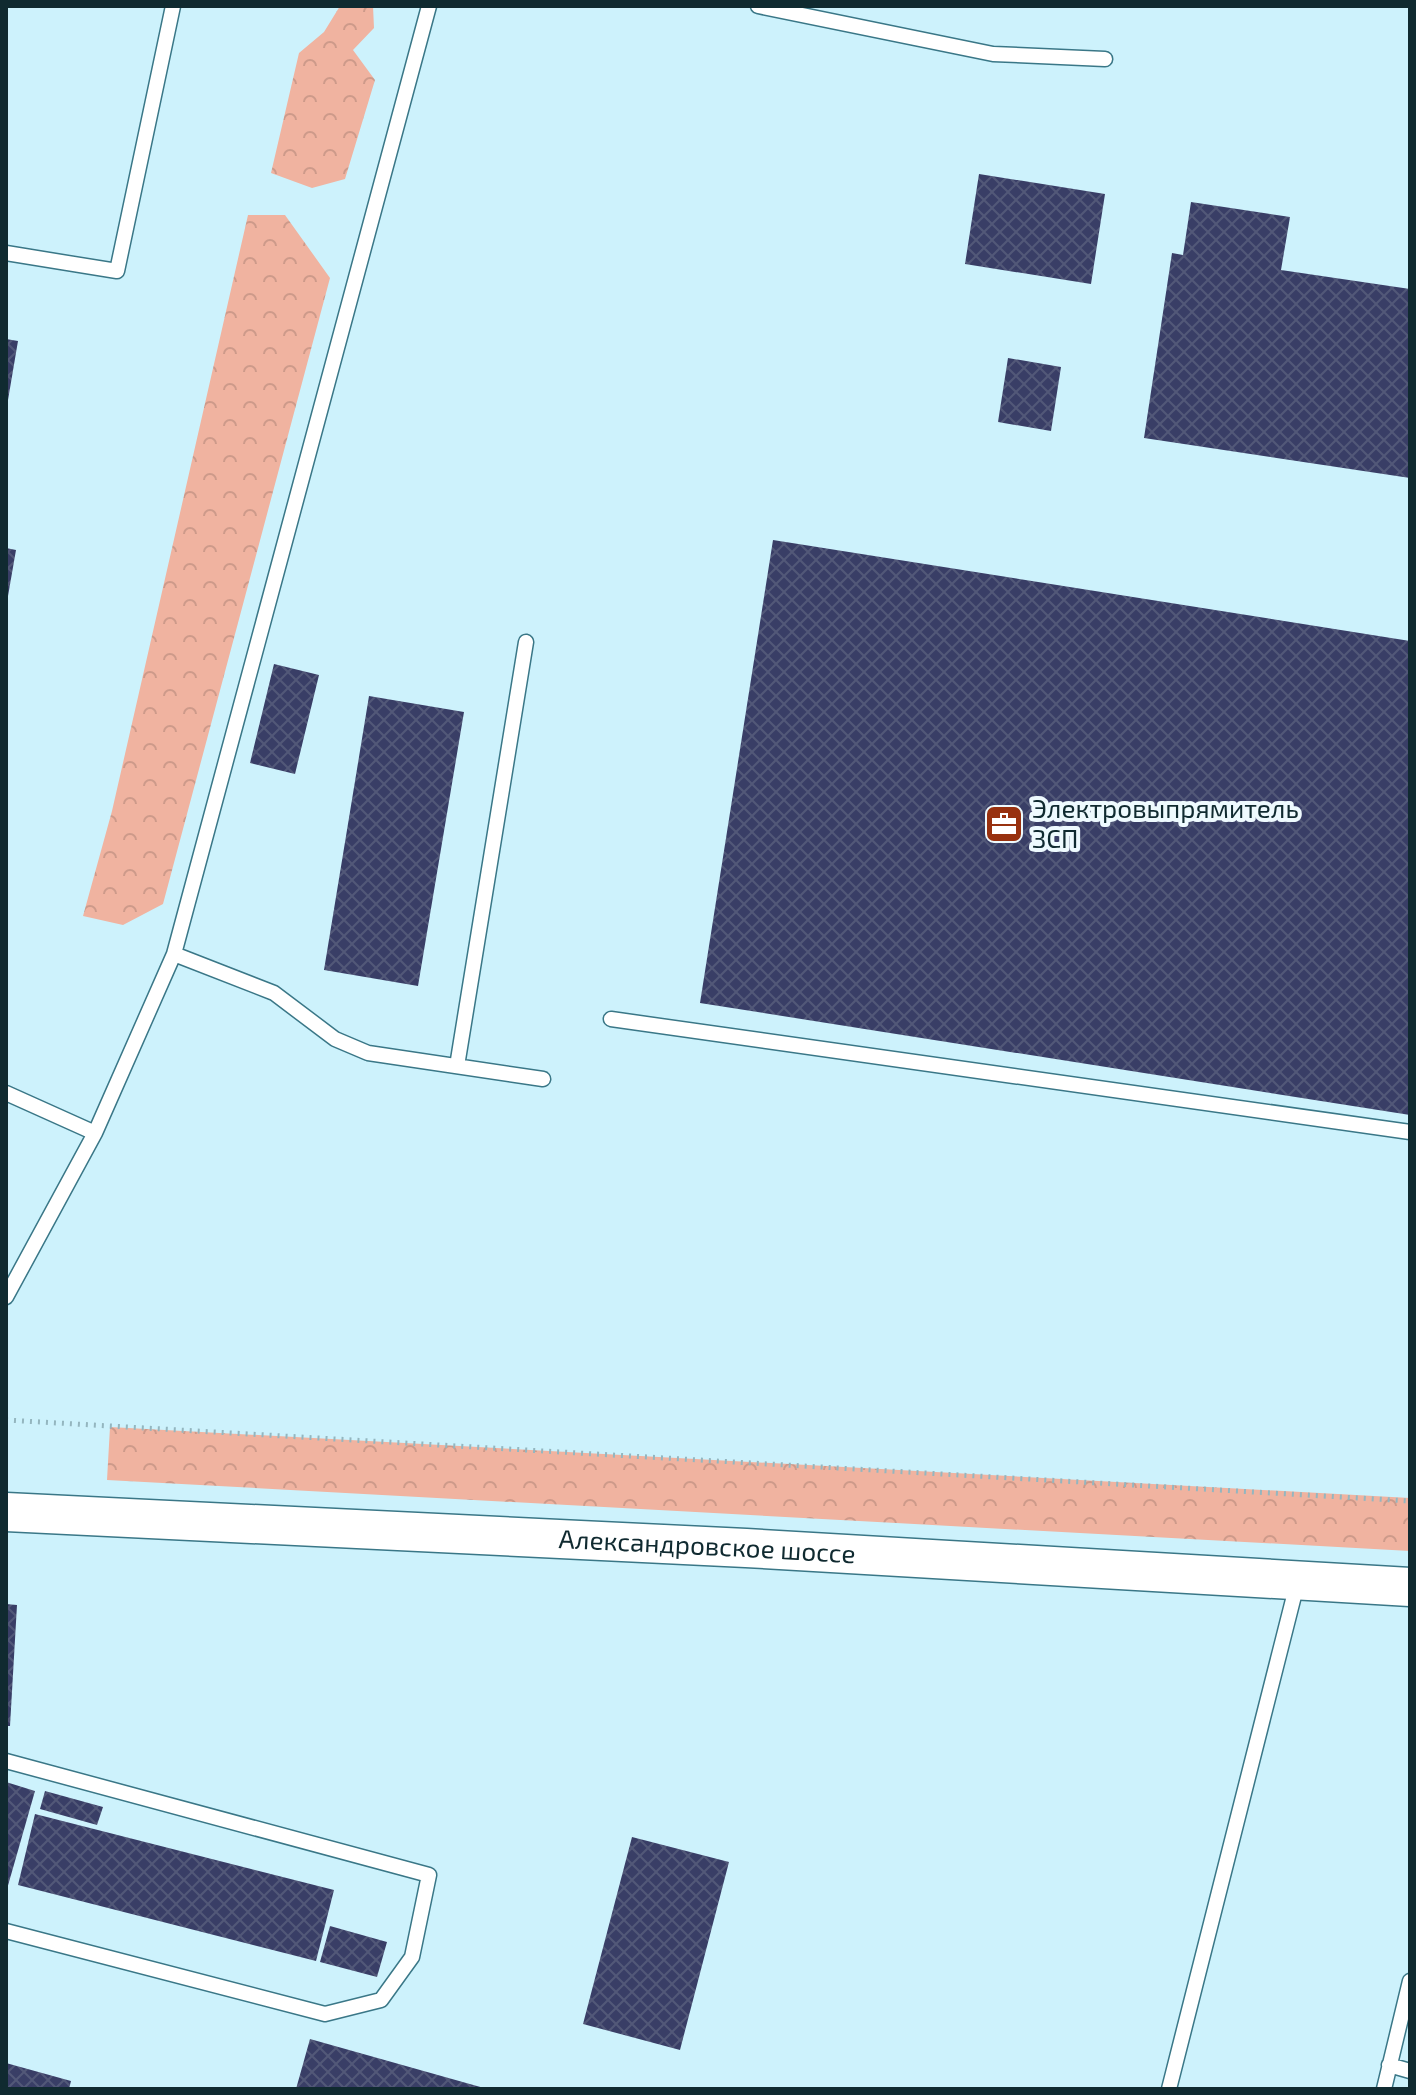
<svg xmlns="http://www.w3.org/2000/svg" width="1416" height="2095" viewBox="0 0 1416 2095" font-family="'Exo 2',sans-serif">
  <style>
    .forest { fill: url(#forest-crowns) }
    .building { fill: url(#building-cross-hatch) }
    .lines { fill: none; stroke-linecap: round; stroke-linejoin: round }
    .lane-casing { stroke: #3a7787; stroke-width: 17 }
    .secondary-casing { stroke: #3a7787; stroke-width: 41 }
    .path { stroke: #94b6bf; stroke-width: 5; stroke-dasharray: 2 6; stroke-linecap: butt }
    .lane { stroke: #fff; stroke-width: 14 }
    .secondary { stroke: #fff; stroke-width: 38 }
    .labels { text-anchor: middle; stroke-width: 8; stroke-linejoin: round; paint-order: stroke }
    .poi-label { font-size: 26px; fill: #102a30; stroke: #eefafe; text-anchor: start }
    .street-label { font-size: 26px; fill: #102a30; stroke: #eefafe }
  </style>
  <defs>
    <pattern id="forest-crowns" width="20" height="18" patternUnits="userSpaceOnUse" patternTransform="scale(2)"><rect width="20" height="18" fill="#f0b3a0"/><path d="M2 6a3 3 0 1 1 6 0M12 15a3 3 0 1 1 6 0" fill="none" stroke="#cd9a8a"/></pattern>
    <pattern id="building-cross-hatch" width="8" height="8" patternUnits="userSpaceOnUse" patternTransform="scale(2)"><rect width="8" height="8" fill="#393e66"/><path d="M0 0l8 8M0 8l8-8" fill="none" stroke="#525878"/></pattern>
  </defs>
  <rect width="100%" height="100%" fill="#cdf2fc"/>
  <path class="forest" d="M 340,6 L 373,6 L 374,28 L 353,50 L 375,80 L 345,179 L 312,188 L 271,173 L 299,53 L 324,32 Z
    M 248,215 L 285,215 L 330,278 L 163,904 L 123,925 L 83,916 L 112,811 Z
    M 110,1427 L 1410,1498 L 1410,1551 L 107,1480 Z"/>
  <path class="building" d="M 979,174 L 1105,194 L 1091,284 L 965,264 Z
    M 1191,202 L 1290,217 L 1281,270 L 1410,289 L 1410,478 L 1144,438 L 1172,253 L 1183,255 Z
    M 6,339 L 18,341 L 8,400 L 6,400 Z
    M 1008,358 L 1061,367 L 1051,431 L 998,422 Z
    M 773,540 L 1410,641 L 1410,1115 L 700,1003 Z
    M 6,548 L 16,550 L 8,596 L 6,596 Z
    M 274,664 L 319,675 L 295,774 L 250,763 Z
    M 369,696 L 464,712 L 418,986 L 324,970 Z
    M 6,1604 L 17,1605 L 10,1726 L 6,1726 Z
    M 6,1782 L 35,1791 L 7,1889 L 6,1889 Z
    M 45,1791 L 103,1807 L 97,1825 L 40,1809 Z
    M 35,1814 L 334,1890 L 316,1961 L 18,1885 Z
    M 632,1837 L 729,1862 L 680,2050 L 583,2024 Z
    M 330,1926 L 387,1942 L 377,1977 L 320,1962 Z
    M 310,2039 L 484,2088 L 484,2089 L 296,2089 Z
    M 6,2063 L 71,2081 L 69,2089 L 6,2089 Z"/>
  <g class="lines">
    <g class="lane-casing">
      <path id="lane" d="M 758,6 L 993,54 L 1105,59
        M 6,253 L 117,271 L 173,6
        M 174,954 L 274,993 L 335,1039 L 368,1053 L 543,1079
        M 611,1019 L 1410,1132
        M 457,1066 L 526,642
        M 6,1093 L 95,1133
        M 6,1297 L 95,1133 L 174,954 L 429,6
        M 6,1761 L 429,1875 L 412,1957 L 381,2000 L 325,2014 L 6,1931
        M 1389,2065 L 1410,2071
        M 1169,2089 L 1297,1584
        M 1384,2089 L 1410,1981"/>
    </g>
    <g class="secondary-casing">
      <g id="secondary">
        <path id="s1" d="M 6,1512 L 746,1548 L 1410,1587"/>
      </g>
    </g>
    <path class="path" d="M 6,1420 L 1410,1501"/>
    <use href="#lane" class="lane"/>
    <use href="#secondary" class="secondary"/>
  </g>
  <defs>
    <g id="office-square" transform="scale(2)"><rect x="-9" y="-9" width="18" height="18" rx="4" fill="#98310f" stroke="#eefafe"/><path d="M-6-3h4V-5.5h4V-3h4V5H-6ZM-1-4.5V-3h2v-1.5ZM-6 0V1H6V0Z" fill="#fff"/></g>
  </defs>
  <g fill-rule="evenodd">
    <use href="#office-square" x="1004" y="824"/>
  </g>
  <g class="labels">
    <g class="poi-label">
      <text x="1032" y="818">Электровыпрямитель<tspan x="1032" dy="30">ЗСП</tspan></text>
    </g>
    <g class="street-label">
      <text dy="9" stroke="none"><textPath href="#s1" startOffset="702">Александровское шоссе</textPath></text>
    </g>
  </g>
  <rect width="1416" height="2095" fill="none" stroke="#102a30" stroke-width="16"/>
</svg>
